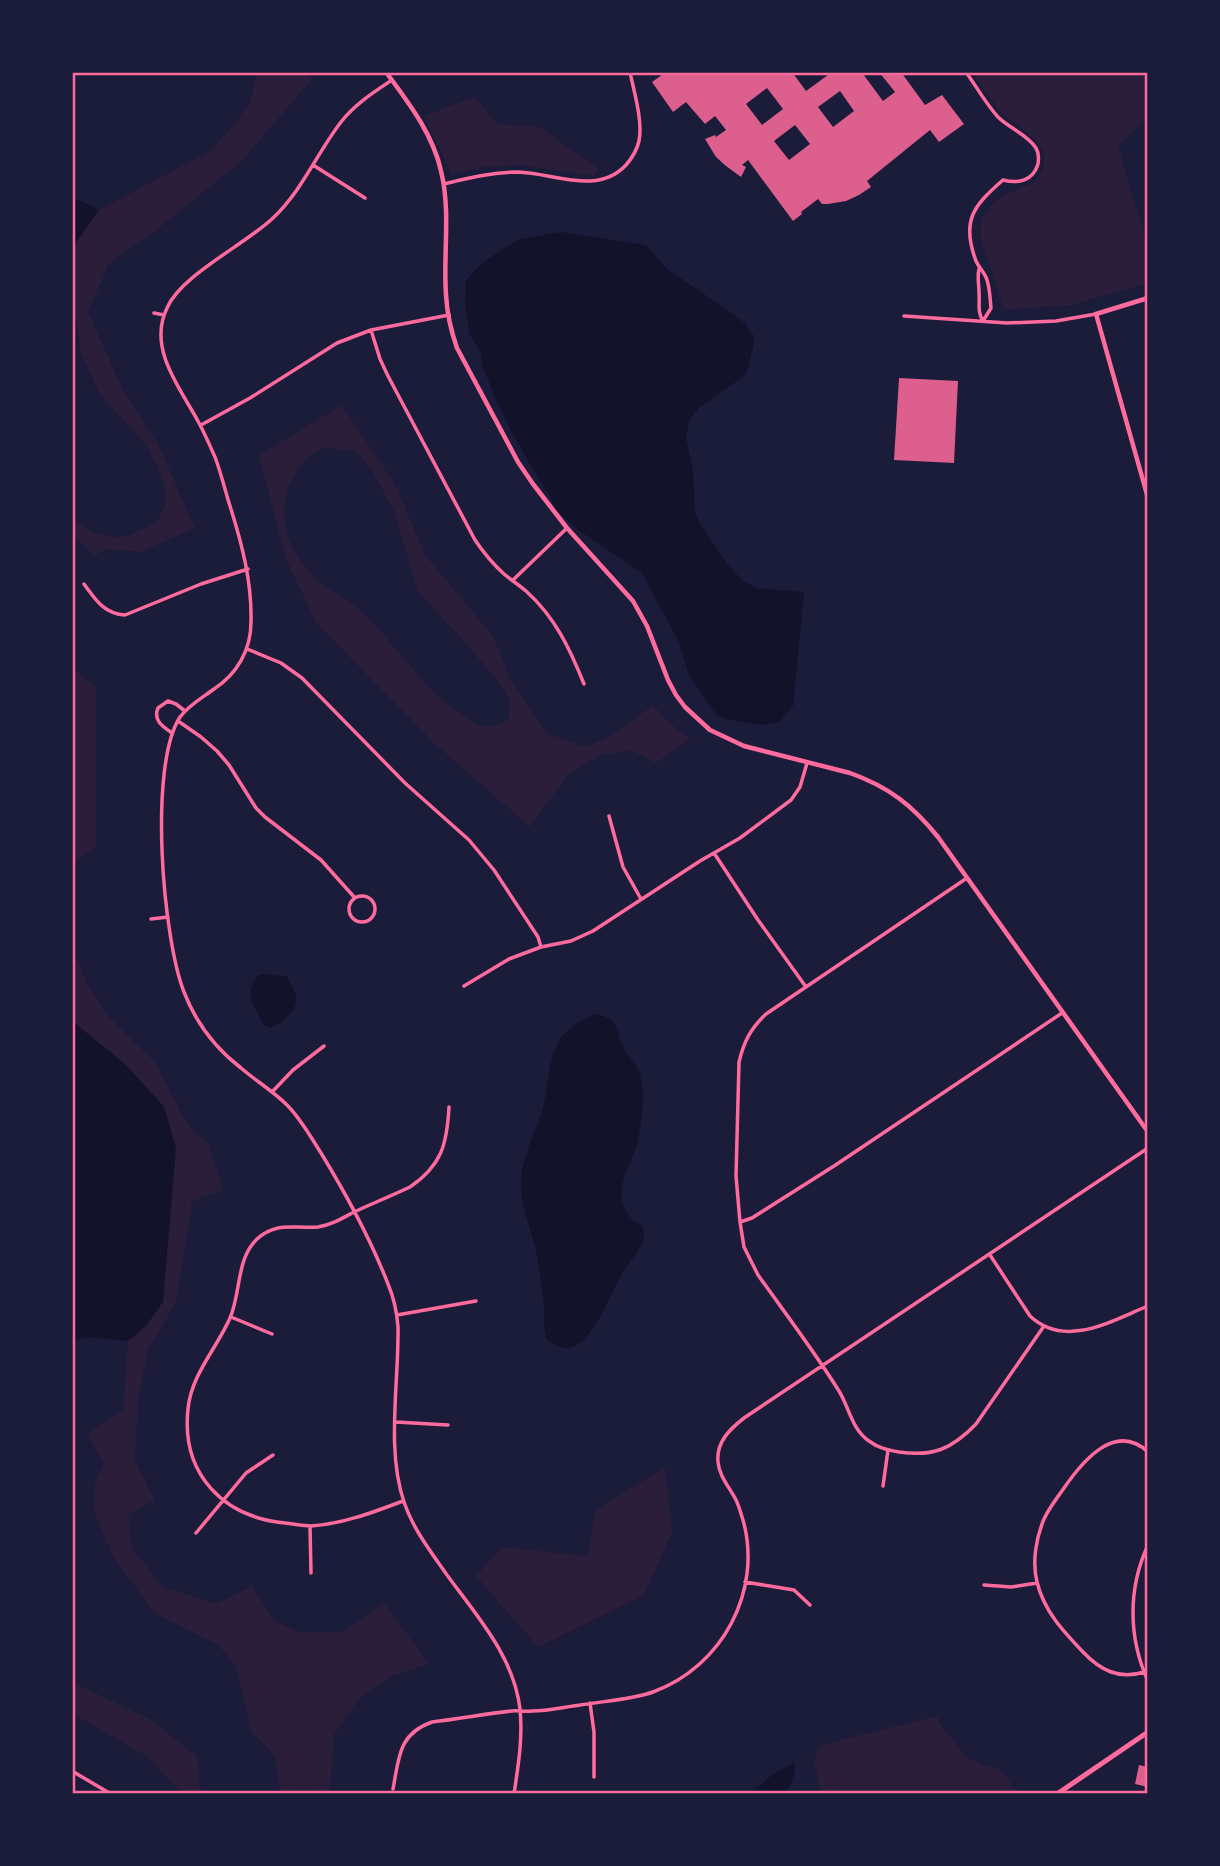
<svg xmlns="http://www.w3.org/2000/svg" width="1220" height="1866" viewBox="0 0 1220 1866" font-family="'Alegreya Sans',sans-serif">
  <rect width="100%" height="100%" fill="#1b1b3a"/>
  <path fill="#2a1e3b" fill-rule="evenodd" d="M 254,72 L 308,72 L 312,79 L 242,161 L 158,229 L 109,264 L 88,312 L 125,394 L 159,446 L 195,528 L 141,552 L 105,549 L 95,556 L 72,533 L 72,520 L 92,532 L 111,537 L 128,536 L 157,522 L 165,505 L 165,488 L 157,465 L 142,440 L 100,395 L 80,351 L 78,326 L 72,313 L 72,248 L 99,210 L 210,151 L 235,124 L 251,100 L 255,78 Z
    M 972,72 L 1148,72 L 1148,118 L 1118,146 L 1148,249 L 1148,283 L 1072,305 L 1004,310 L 980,235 L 981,219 L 993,204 L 1004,195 L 1035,182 L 1044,166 L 1044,154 L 1037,141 L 1001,113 Z
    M 474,97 L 498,124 L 540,127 L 599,169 L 594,176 L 521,165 L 485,167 L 452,174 L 424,116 Z
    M 342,405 L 395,484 L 425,555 L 493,636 L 511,681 L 548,734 L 586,747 L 614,734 L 653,705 L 670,723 L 690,739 L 656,763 L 630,750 L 601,755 L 568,774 L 530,827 L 436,745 L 316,623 L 286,559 L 259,455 ZM 324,448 L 354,450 L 370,467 L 394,511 L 418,592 L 462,639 L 501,685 L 510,702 L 508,720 C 496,727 485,729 473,722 C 432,699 399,650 367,616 C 352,601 330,593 315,578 C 289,551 274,517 291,481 C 295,474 300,465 306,459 C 311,455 319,451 324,448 Z
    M 72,667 L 96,687 L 96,848 L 78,859 L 72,870 Z
    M 72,948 L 87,983 L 105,1013 L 155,1062 L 188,1125 L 209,1145 L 223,1190 L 192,1201 L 176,1303 L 148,1349 L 138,1400 L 135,1460 L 155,1500 L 128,1515 L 132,1548 L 162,1586 L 216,1604 L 252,1586 L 275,1621 L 299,1632 L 343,1632 L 384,1602 L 429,1664 L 393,1676 L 361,1696 L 334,1735 L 330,1794 L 281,1794 L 275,1756 L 252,1732 L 236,1666 L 218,1645 L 154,1613 L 113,1556 L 94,1512 L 95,1483 L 104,1463 L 87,1434 L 123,1410 L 128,1341 L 146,1326 L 164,1107 L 125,1064 L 72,1021 Z
    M 665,1467 L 672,1533 L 644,1595 L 538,1647 L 476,1576 L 501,1547 L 588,1556 L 596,1510 Z
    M 72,1682 L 150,1719 L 197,1756 L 201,1794 L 182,1794 L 148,1757 L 72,1713 Z
    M 937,1716 L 944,1731 L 953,1738 L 966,1757 L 982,1765 L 999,1769 L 1001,1772 L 1003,1772 L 1018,1794 L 821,1794 L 814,1759 L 821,1746 L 843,1739 Z"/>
  <path fill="#12122b" d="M 72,197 L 99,210 L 72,248 Z
    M 560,232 L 646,245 L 667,269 L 729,311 L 747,325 L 750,333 L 754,335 L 754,343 L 747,372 L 744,376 L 699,408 L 689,420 L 686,438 L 693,471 L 695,513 L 701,526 L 728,565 L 743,581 L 756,588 L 804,592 L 793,706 L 779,722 L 760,725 L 726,719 L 717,715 L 710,706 L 689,675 L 678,640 L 642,573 L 577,529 L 556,510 L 552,500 L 528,461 L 501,411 L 482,365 L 481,353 L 470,335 L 465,305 L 466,281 L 482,263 L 517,240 Z
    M 260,974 L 286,976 C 305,1003 296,1014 270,1028 L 264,1025 C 254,1006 242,992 260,974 Z
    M 598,1014 C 621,1022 615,1026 622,1045 C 626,1055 636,1061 639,1072 C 647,1094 641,1134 633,1156 C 629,1166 623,1175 622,1186 C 620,1198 623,1211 633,1220 C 637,1223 643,1224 644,1230 C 647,1243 626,1266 620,1277 C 609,1297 596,1336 573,1347 C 565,1351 556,1345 548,1341 C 542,1328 545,1320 544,1305 C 542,1286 539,1265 535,1247 C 530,1226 521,1207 521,1185 C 521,1159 536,1132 543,1108 C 549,1087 547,1065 557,1045 C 563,1031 583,1017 598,1014 Z
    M 72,1021 L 125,1064 L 164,1107 L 176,1148 L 163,1302 L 146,1326 L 128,1341 L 90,1337 L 72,1341 Z
    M 795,1762 C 795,1775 792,1784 785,1794 L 751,1794 L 772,1775 Z"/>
  <path fill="#dd5f8e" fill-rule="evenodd" d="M 666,72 L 792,72 L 806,91 L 828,75 L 825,72 L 866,72 L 863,74 L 883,101 L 895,92 L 879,72 L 901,72 L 925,105 L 942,95 L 964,124 L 939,142 L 930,130 L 867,181 L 871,187 L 859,195 L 846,201 L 828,204 L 822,204 L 818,199 L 801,212 L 802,214 L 793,221 L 748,160 L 742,165 L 746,167 L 741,177 L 726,166 L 716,157 L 705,139 L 715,135 L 716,137 L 726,130 L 715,116 L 705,124 L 686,102 L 673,112 L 652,82 ZM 767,88 L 783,109 L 762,125 L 746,104 ZM 840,91 L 854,111 L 833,127 L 818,107 ZM 795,125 L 810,144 L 789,160 L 774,141 Z
    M 899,378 L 958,381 L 954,463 L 894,460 Z
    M 1139,1765 L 1148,1767 L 1148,1787 L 1135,1784 Z"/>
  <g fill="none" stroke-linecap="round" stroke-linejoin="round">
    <path stroke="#ff6b9d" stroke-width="3.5" d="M 966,72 C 976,86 986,104 998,117 C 1009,128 1028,135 1036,148 C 1039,153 1039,158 1038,164 C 1033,181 1018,184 1003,180 C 973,206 961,221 976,261 C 979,268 985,273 987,280 C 990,289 990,299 991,308 L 983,321
      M 392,80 C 374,92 355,104 341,122 C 317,153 302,191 273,218 C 246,244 181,275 167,308 C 147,349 181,389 199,423 C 205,434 210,446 215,457 C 221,473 225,490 230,506 C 242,544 252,582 251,622 C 251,650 237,674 214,689 C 202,698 189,705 180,717 C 148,766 163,939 184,992 C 196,1023 215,1048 241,1068 C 256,1081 273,1091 287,1105 C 301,1119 310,1136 321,1153 C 346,1194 371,1240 388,1284 C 394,1298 397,1313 398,1327 C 399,1383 386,1449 404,1502 C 413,1529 431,1552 447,1575 C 477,1616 514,1657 520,1709 C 523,1738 518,1767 514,1794
      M 313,165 L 365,198
      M 444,184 C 468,178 493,172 518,172 C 554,173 597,196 626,165 C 632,158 637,150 639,141 C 643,121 634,92 630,72
      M 979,269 C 977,278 979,284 979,292 C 980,304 977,311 983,321
      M 154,313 L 164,315
      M 904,316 L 1007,323 L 1056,321 L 1096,314
      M 371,330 L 380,359 L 388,376 L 475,540 C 483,552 493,564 504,574 C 511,580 519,585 526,591 C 555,617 570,649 584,684
      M 201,425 L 250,398 L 337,343 L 371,330 L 449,315
      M 513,580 L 567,528
      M 84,584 C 95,599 104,614 125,615 L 201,584 L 248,569
      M 247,649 L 281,663 L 302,678 L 405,783 L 469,840 L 494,870 L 538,937 L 541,947
      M 178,721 L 201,737 L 217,751 L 229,765 L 256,808 L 265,817 L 321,860 L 355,898
      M 172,733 C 162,726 153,720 158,708 L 168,701 L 176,704 L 185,711
      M 609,816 L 623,867 L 641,899
      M 714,853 L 758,920 L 806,987
      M 967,878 L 766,1014 C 751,1028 744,1041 739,1062 L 736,1176 L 740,1222 L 744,1247 L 758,1275 C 785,1313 814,1351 839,1391 C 849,1407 852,1430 869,1441 C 878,1448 888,1450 899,1452 C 933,1457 952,1449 976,1424 L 1044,1326
      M349 909a13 13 0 1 1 26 0a13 13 0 1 1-26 0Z
      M 151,919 L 168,917
      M 464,986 L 509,959 L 541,947 L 571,941 L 593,931 L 700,861 L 740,838 L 791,800 L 800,787 L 807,763
      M 272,1092 L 293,1070 L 324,1046
      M 740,1222 L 752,1218 L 834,1166 L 1062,1013
      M 990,1255 L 1030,1316 C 1065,1349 1111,1321 1148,1306
      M 397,1315 L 476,1301
      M 231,1317 L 272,1334
      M 396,1422 L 448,1425
      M 883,1486 L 888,1450
      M 403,1501 C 374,1512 343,1524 311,1526 C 303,1526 294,1524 285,1523 C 223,1517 181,1474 188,1409 C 191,1375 217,1348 230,1318 C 241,1293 236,1259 257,1239 C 277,1221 295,1229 318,1227 C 331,1225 341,1219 352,1213 C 371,1204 391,1196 410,1187 C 442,1165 447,1144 449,1107
      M 310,1526 L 311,1573
      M 196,1533 L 246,1473 L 273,1455
      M 1148,1545 C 1128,1588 1128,1637 1148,1681
      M 745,1582 L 794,1590 L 810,1605
      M 984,1585 L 1011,1587 L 1037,1583
      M 1144,1672 C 1119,1680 1100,1670 1083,1652 C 1063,1631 1044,1611 1037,1582 C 1032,1562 1036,1538 1044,1519 C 1049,1508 1057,1498 1064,1488 C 1082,1462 1115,1421 1148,1452
      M 590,1703 L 594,1732 L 594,1777
      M 72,1771 L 111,1794
      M 393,1789 C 399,1758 398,1734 432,1722 C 458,1719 485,1714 511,1711 C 518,1710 525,1712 532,1711 C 548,1711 564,1707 580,1705 C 604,1701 630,1700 653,1692 C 722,1667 763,1591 743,1520 C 741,1514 739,1506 736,1500 C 730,1488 719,1476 718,1462 C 716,1442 730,1429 744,1418 L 1148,1148"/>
    <path stroke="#ff6b9d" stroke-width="4.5" d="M 386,72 C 408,102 433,134 441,171 C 451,211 443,254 446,295 C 447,313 451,331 457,348 L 518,462 L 533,484 L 567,528 L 633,601 L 647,626 L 668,680 L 676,695 L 685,707 L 710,730 L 744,746 L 850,773 C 889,787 912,805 938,837 L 1148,1132
      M 1148,298 L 1096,314 L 1148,498"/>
    <path stroke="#ff6b9d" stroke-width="5" d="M 1057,1794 L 1148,1732"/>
  </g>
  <rect width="1220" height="1866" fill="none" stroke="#1b1b3a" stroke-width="147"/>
  <rect x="74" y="74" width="1072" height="1718" fill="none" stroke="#ff6b9d" stroke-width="2.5"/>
</svg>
